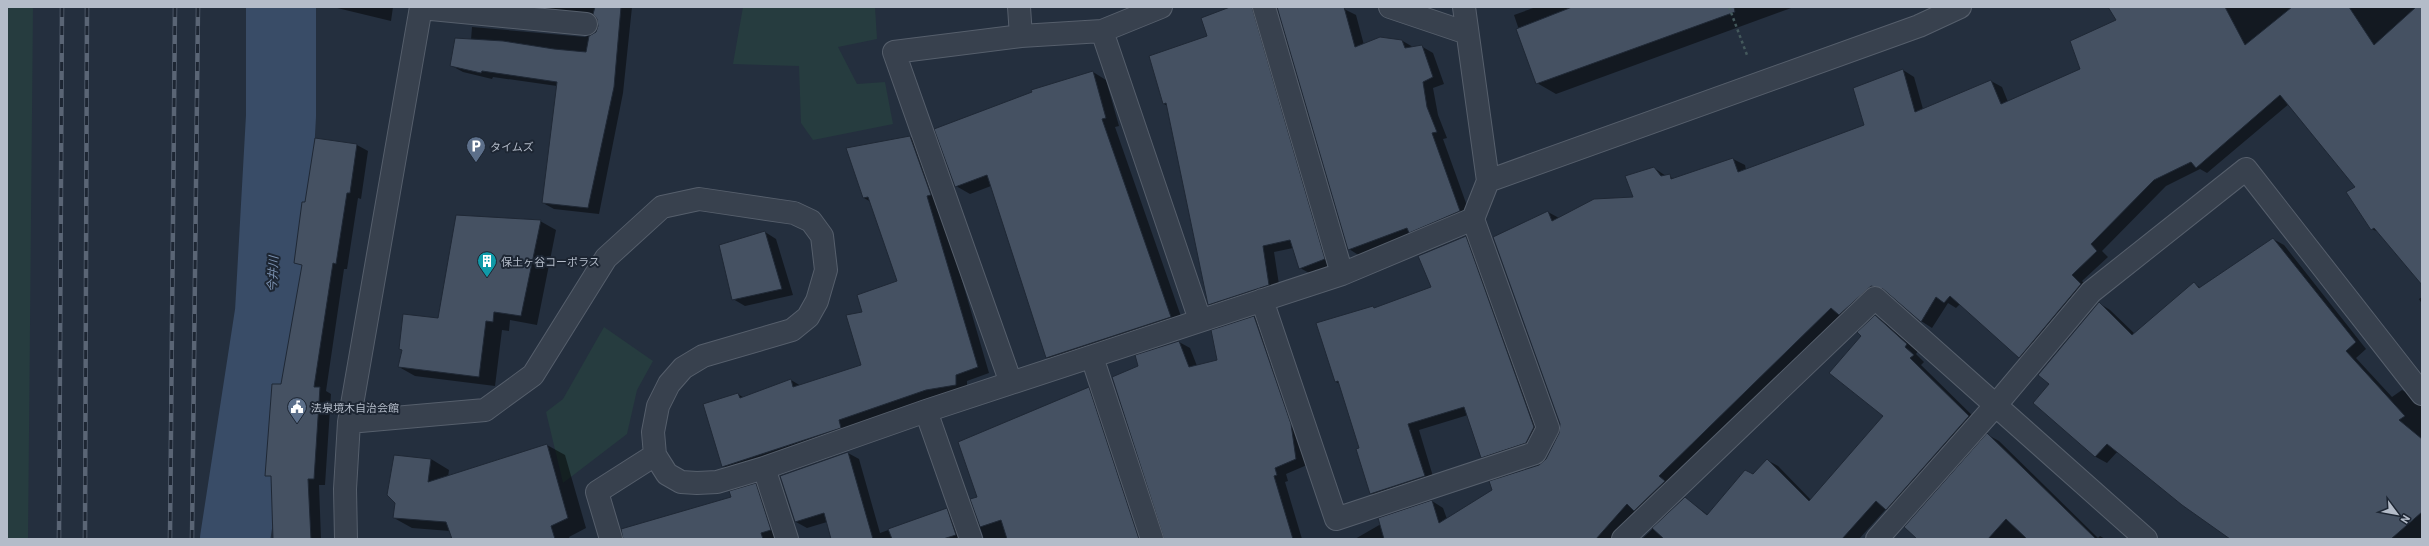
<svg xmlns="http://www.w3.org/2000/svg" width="2429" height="546" viewBox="0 0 2429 546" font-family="Barlow,'Noto Sans JP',sans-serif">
  <rect width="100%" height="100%" fill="#242f3e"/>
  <path fill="#263c3f" d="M 7,7 L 33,7 L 28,539 L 7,539 Z
    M 743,7 L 875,7 L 877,39 L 838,47 L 857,84 L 885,82 L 893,124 L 813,140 L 801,123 L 799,66 L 733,64 Z
    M 604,327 L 653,361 L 637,390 L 627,434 L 563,483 L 546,412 L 563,399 Z"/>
  <path fill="#0007" d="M 333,7 L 393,7 L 391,21 Z
    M 491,7 L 632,7 L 623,93 L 599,214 L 554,209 L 543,203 L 557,86 L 493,77 L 492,79 L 463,72 L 452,66 L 471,40 L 472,27 L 585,37 L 597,32 L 599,19 Z
    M 1235,7 L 1265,7 L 1335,265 L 1311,274 L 1300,268 L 1293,248 L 1274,252 L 1280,291 L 1220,311 L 1209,304 L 1168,106 L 1164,104 L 1208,37 Z
    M 1278,7 L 1340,7 L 1356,15 L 1364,45 L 1401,40 L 1413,47 L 1421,46 L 1433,53 L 1444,84 L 1433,88 L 1438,115 L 1447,138 L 1443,139 L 1471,217 L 1360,256 L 1349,249 Z
    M 1536,7 L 1794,7 L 1556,94 L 1537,83 L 1514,15 Z
    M 2126,7 L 2422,7 L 2422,284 L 2380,233 L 2372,229 L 2356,187 L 2289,104 L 2207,173 L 2200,169 L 2166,186 L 2102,251 L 2108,257 L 2082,281 L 2092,291 L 2031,364 L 2020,357 L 1960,304 L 1956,308 L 1948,303 L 1932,328 L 1921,321 L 1887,292 L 1878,295 L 1624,539 L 1355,539 L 1381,524 L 1432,501 L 1443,508 L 1447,519 L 1540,465 L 1547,459 L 1562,429 L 1494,237 L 1548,212 L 1559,218 L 1634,198 L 1654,168 L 1666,176 L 1676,179 L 1733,159 L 1745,165 L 1746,170 L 1865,126 L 1903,70 L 1914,77 L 1923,109 L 1991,81 L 2002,87 L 2008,102 L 2082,70 Z
    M 1093,72 L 1106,80 L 1119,126 L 1115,127 L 1184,325 L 1061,366 L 1047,358 L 991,186 L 970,194 L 956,186 Z
    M 910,137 L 922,143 L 989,373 L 967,381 L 967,391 L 734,473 L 723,467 L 704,404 L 738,394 L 744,398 L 791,380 L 801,386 L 863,366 L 863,313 L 898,282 L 871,202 L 864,198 Z
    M 357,145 L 368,151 L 361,199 L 358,198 L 347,269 L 344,269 L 326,391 L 331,394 L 325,485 L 319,485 L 321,539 L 274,539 L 272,478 L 266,475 L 303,267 L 295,263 L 306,203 Z
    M 540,221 L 556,230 L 537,325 L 510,320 L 509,331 L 502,330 L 495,386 L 415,376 L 399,367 L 403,351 L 400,349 L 439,319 Z
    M 765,232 L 776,239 L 793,295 L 745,306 L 733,299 Z
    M 1466,237 L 1477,243 L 1545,434 L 1493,463 L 1482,457 L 1468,415 L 1419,430 L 1435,483 L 1382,500 L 1371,494 L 1357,450 L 1360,449 L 1340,384 L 1336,382 L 1373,307 L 1376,309 L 1432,287 Z
    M 2273,239 L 2284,245 L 2366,349 L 2356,358 L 2392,397 L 2402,390 L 2413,396 L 2422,406 L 2422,539 L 2231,539 L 2118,451 L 2107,463 L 2096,457 L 2034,403 L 2050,384 L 2099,303 L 2110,310 L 2135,334 L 2194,284 L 2201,288 Z
    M 2422,297 L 2422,304 L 2419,299 Z
    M 1875,316 L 1887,323 L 1918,351 L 1916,354 L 1924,362 L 1921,365 L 1980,423 L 1897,516 L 1886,509 L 1859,539 L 1642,539 L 1685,498 L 1708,515 L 1753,476 L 1767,460 L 1778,466 L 1811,500 L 1885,416 L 1862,336 Z
    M 1254,317 L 1265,324 L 1307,465 L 1286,474 L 1288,481 L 1285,482 L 1302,539 L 1165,539 L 1140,367 L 1179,342 L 1190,348 L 1197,366 L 1218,360 Z
    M 1089,388 L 1100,395 L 1147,539 L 984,539 L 971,500 L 978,497 Z
    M 1988,435 L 1999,441 L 2098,538 L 2100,536 L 2105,539 L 1919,539 Z
    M 547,445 L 565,455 L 586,528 L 569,537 L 570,539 L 453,539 L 450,531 L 412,528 L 394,518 L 431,459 L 449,470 L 448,477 Z
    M 848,453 L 859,459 L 880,533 L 947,509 L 958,515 L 966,539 L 832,539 L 827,522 L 807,528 L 796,522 Z
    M 756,485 L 767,491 L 782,536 L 773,539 L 638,539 L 732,498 Z"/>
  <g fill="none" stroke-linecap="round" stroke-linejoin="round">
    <path stroke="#394c67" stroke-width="70" d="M 235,539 L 270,312 L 281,116 L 281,7"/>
  </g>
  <path fill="#455162" stroke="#1f2835" d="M 595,7 L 621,7 L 614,87 L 588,208 L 542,203 L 557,82 L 482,71 L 481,73 L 450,66 L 455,38 L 503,41 L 554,49 L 586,52 L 589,36 L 596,32 L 598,26 L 597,19 L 593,14 Z
    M 1230,7 L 1252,7 L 1325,259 L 1299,269 L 1290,240 L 1263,246 L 1269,285 L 1208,305 L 1166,103 L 1163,104 L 1149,56 L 1207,36 L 1201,18 Z
    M 1277,7 L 1344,7 L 1355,47 L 1380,37 L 1402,40 L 1405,48 L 1422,45 L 1433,77 L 1423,82 L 1427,107 L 1437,132 L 1432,133 L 1460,211 L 1409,233 L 1407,228 L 1348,250 Z
    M 1572,7 L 1734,7 L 1735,12 L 1536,84 L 1516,29 Z
    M 2108,7 L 2225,7 L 2245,45 L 2292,7 L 2349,7 L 2374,45 L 2416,7 L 2422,7 L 2422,285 L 2374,228 L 2371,230 L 2346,192 L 2355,187 L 2280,95 L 2196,168 L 2191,162 L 2154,180 L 2091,244 L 2097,251 L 2072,275 L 2081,284 L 2019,358 L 1950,296 L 1944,303 L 1936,297 L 1921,322 L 1883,289 L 1871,286 L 1839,315 L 1831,308 L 1659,476 L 1665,481 L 1634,511 L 1627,504 L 1596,539 L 1384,539 L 1378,518 L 1432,500 L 1439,523 L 1492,490 L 1489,481 L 1539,465 L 1546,459 L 1559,433 L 1560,424 L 1493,237 L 1548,211 L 1552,221 L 1594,199 L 1633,197 L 1625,176 L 1654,167 L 1661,176 L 1670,174 L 1671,179 L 1733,158 L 1738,172 L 1864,125 L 1853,88 L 1903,69 L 1915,112 L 1991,80 L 2001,104 L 2080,69 L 2070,41 L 2116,20 Z
    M 1093,71 L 1106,118 L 1102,119 L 1171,317 L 1046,358 L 987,175 L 955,187 L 934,129 L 1032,92 L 1031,90 Z
    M 910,136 L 931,195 L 927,196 L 978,367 L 956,375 L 956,385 L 926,390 L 839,420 L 841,428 L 722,467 L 703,404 L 738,393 L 740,398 L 791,379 L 793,387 L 861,365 L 846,315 L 862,312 L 857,295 L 897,281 L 868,197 L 863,198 L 846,148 Z
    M 315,138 L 357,144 L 350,193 L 347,193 L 336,264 L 333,263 L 314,387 L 320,387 L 314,479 L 308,479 L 311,539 L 273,539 L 271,476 L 265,476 L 272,384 L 281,384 L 302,265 L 294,263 L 302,202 L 305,202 Z
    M 456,215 L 541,220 L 521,316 L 494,312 L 493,322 L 486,321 L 479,377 L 398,367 L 402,350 L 399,349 L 403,314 L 438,318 Z
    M 765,231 L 782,289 L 732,300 L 719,245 Z
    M 1466,236 L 1534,427 L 1526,443 L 1481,458 L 1464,407 L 1408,424 L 1425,476 L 1370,494 L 1356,449 L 1359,448 L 1338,381 L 1335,382 L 1316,323 L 1373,306 L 1374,308 L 1431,287 L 1418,256 Z
    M 2273,238 L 2356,342 L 2346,351 L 2405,416 L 2399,420 L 2422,439 L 2422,512 L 2391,539 L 2230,539 L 2182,505 L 2107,444 L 2095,457 L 2033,403 L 2049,384 L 2038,375 L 2099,302 L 2132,335 L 2194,282 L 2199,288 Z
    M 1875,315 L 1907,344 L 1905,347 L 1914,355 L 1910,358 L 1969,416 L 1886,510 L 1876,501 L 1842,539 L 1664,539 L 1652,528 L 1685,497 L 1707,515 L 1745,470 L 1753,474 L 1767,459 L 1809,501 L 1883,416 L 1829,373 L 1861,336 L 1857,332 Z
    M 1254,316 L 1291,424 L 1296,459 L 1275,468 L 1277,475 L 1274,476 L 1293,539 L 1164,539 L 1112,377 L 1138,366 L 1135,355 L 1179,341 L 1189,367 L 1217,360 L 1211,330 Z
    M 1089,387 L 1139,539 L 1007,539 L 1001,520 L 980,527 L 970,499 L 977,497 L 958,442 Z
    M 1987,433 L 2096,539 L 2027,539 L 2006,519 L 1988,539 L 1917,539 L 1904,527 Z
    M 547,444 L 568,518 L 551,526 L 555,539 L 452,539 L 446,522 L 393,518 L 395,503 L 387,495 L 394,455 L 431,459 L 428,482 Z
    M 848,452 L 873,539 L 831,539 L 824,513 L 795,522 L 780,476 Z
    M 756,483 L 771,530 L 761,533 L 763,539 L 623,539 L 621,529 L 731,497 L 729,491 Z
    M 947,508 L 956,535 L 943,539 L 892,539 L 888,529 Z"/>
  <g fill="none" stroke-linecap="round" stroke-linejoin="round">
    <g stroke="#565f6c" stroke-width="24">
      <path id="minor" d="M 1019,7 L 1021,36
        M 1264,7 L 1342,274
        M 1390,7 L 1467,33
        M 421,8 L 586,24
        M 1102,31 L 1200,320
        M 1488,181 L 1919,26 L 1960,7
        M 1262,300 L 1336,519 L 1535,453 L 1548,428 L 1473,219
        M 1092,357 L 1152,539
        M 1011,383 L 894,52 L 1021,36 L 1102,31 L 1161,7
        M 926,411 L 971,539
        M 349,422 L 485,410 L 533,375 L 606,258 L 662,207 L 699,199 L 794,213 L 811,221 L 822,236 L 826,270 L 817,301 L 808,317 L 792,330 L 703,356 L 683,368 L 669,384 L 658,406 L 653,432 L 655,455 L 667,474 L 681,482 L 697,483 L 717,482 L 764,468 L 926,411 L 1342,274 L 1473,219 L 1488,181 L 1464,7
        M 764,468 L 787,539
        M 346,539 L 345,489 L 349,422 L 421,7
        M 611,539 L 597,492 L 655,455
        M 1623,539 L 1875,298 L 2146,539
        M 1877,539 L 1995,406 L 2091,292 L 2246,169 L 2422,394"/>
    </g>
    <path stroke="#44595c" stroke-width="2.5" stroke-dasharray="3 3" stroke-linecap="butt" d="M 1729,7 L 1747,55"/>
    <use href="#minor" stroke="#38414e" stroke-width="22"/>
    <g stroke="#5a6575" stroke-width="4.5">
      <path id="rail" d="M 59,539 L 62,7
        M 85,539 L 87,7
        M 170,539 L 175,7
        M 192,539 L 198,7"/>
    </g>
    <use href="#rail" stroke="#1d2633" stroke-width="3" stroke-dasharray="9" stroke-linecap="butt"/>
  </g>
  <defs>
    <g id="parking-pin" transform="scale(1)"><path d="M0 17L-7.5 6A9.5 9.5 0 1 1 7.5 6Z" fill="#5c6f8a" stroke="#1d2633"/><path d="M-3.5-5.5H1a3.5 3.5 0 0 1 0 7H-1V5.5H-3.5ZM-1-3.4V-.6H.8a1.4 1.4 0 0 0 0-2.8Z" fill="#fff"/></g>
    <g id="building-pin" transform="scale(1)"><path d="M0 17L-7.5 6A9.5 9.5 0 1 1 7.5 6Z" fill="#0f9aa8" stroke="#1d2633"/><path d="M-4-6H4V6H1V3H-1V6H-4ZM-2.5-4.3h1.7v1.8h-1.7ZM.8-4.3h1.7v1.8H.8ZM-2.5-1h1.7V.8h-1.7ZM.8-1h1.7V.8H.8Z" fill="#fff"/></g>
    <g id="civic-pin" transform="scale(1)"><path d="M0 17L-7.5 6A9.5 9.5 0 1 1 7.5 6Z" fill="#5c6f8a" stroke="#1d2633"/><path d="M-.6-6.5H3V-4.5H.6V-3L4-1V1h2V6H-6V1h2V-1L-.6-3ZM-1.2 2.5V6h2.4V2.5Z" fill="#fff"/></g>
  </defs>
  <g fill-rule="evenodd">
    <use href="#parking-pin" x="476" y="146"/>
    <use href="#building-pin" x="487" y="261"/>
    <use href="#civic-pin" x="297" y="407"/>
  </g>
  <g text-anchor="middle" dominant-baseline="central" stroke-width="4" stroke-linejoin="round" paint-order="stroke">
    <g font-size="11" fill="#b4bcc9" stroke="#1d2633" text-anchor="start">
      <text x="490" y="146">タイムズ</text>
      <text x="501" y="261">保土ヶ谷コーポラス</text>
      <text x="311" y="407">法泉境木自治会館</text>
    </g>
    <g font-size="12" font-style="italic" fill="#7c92b1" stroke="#1d2633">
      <text transform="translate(272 274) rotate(-87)">今井川</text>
    </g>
  </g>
  <rect width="2429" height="546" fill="none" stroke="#b4bcc9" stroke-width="16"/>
  <g transform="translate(2397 514) rotate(122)" stroke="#1d2633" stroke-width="3" paint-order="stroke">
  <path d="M0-3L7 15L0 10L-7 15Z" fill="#b4bcc9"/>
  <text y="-6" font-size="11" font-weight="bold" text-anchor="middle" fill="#b4bcc9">N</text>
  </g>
</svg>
